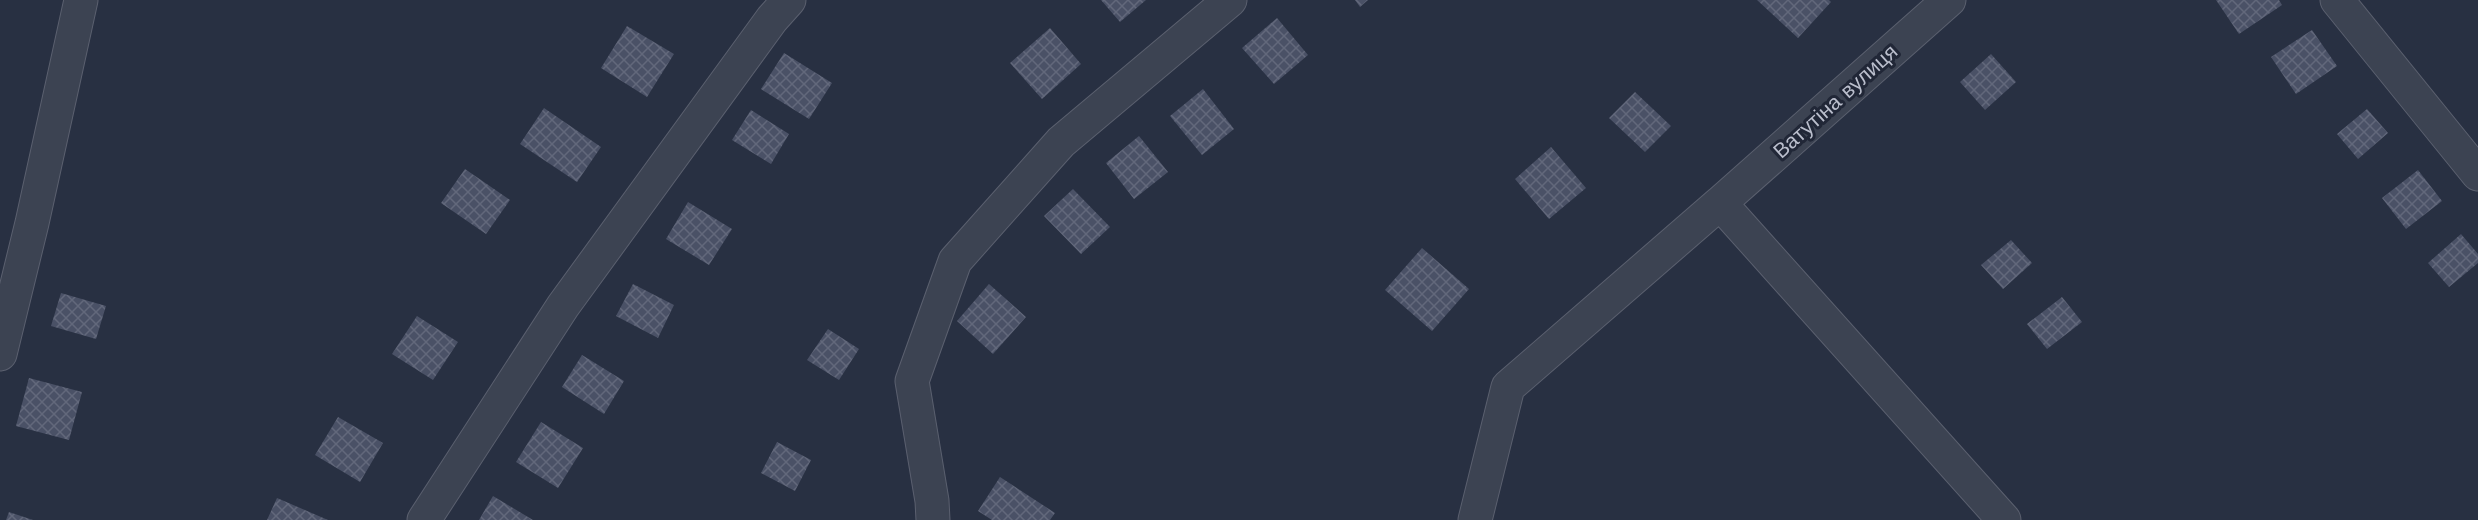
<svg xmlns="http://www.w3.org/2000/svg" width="2478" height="520" viewBox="0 0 2478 520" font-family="'Work Sans',sans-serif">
  <defs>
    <pattern id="building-cross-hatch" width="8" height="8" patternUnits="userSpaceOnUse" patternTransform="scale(1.5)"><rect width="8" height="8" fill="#4a5166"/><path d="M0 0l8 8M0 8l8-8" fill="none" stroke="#62687b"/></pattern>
  </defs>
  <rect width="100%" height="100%" fill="#283042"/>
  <path fill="url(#building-cross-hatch)" d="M 1101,0 L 1146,0 L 1120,22 Z
    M 1355,0 L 1368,0 L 1360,7 Z
    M 1757,0 L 1829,0 L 1831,2 L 1798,38 Z
    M 2216,0 L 2279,0 L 2282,5 L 2239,34 Z
    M 1277,18 L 1308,55 L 1274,84 L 1242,48 Z
    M 627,26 L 674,54 L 647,97 L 601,68 Z
    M 1050,28 L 1081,64 L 1042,99 L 1010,63 Z
    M 2312,30 L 2337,66 L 2296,94 L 2271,57 Z
    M 784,53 L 832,83 L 809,119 L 761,89 Z
    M 1991,54 L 2016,82 L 1985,110 L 1960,82 Z
    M 1203,89 L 1234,129 L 1202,155 L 1170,116 Z
    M 1635,92 L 1671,126 L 1645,152 L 1609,118 Z
    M 544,108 L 601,147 L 577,182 L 520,144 Z
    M 2367,109 L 2388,133 L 2358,159 L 2337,134 Z
    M 751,110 L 789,134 L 771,164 L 732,140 Z
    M 1139,136 L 1168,172 L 1134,199 L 1106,163 Z
    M 1551,147 L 1586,188 L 1549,219 L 1515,179 Z
    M 465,169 L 510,200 L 486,234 L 441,203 Z
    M 2418,170 L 2442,201 L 2406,229 L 2382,198 Z
    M 1073,189 L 1110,227 L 1081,254 L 1044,216 Z
    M 688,202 L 732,229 L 709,265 L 666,239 Z
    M 2461,234 L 2478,254 L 2478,263 L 2449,287 L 2428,263 Z
    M 2011,240 L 2032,263 L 2003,289 L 1981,265 Z
    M 1422,248 L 1469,289 L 1432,331 L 1385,290 Z
    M 633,284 L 674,305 L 658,338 L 616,316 Z
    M 989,284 L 1026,317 L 993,354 L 957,321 Z
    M 61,293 L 106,306 L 96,339 L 51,326 Z
    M 2062,297 L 2082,322 L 2047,349 L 2027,324 Z
    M 417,316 L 458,342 L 433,380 L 392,354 Z
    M 828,329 L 859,349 L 839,380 L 807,360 Z
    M 582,355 L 624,381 L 604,414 L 562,387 Z
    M 29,378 L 82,392 L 69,440 L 16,426 Z
    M 338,417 L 383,443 L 360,482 L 315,455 Z
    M 541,422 L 583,448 L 558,488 L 516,462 Z
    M 777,442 L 811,460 L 795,491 L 761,473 Z
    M 1000,477 L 1055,513 L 1050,520 L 992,520 L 978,511 Z
    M 493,496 L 533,520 L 479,520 Z
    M 277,498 L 328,520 L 267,520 Z
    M 9,512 L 33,520 L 6,520 Z"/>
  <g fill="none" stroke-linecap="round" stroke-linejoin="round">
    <g stroke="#5b606f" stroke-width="35">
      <path id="minor" d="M 2337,0 L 2478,174
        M 1720,203 L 1949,0
        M 0,354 L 32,223 L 81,0
        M 424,520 L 563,306 L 772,19 L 789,0
        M 933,520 L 932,501 L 912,381 L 955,261 L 1061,142 L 1230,0
        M 1475,520 L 1508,387 L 1720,203 L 2004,520"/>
    </g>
    <use href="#minor" stroke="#3c4352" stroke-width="33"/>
  </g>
  <g text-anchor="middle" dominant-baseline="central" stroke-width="6" stroke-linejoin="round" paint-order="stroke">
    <g font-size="21" fill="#babecc" stroke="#212737">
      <text transform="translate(1835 101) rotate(-42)">Ватутіна вулиця</text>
    </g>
  </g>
</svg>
